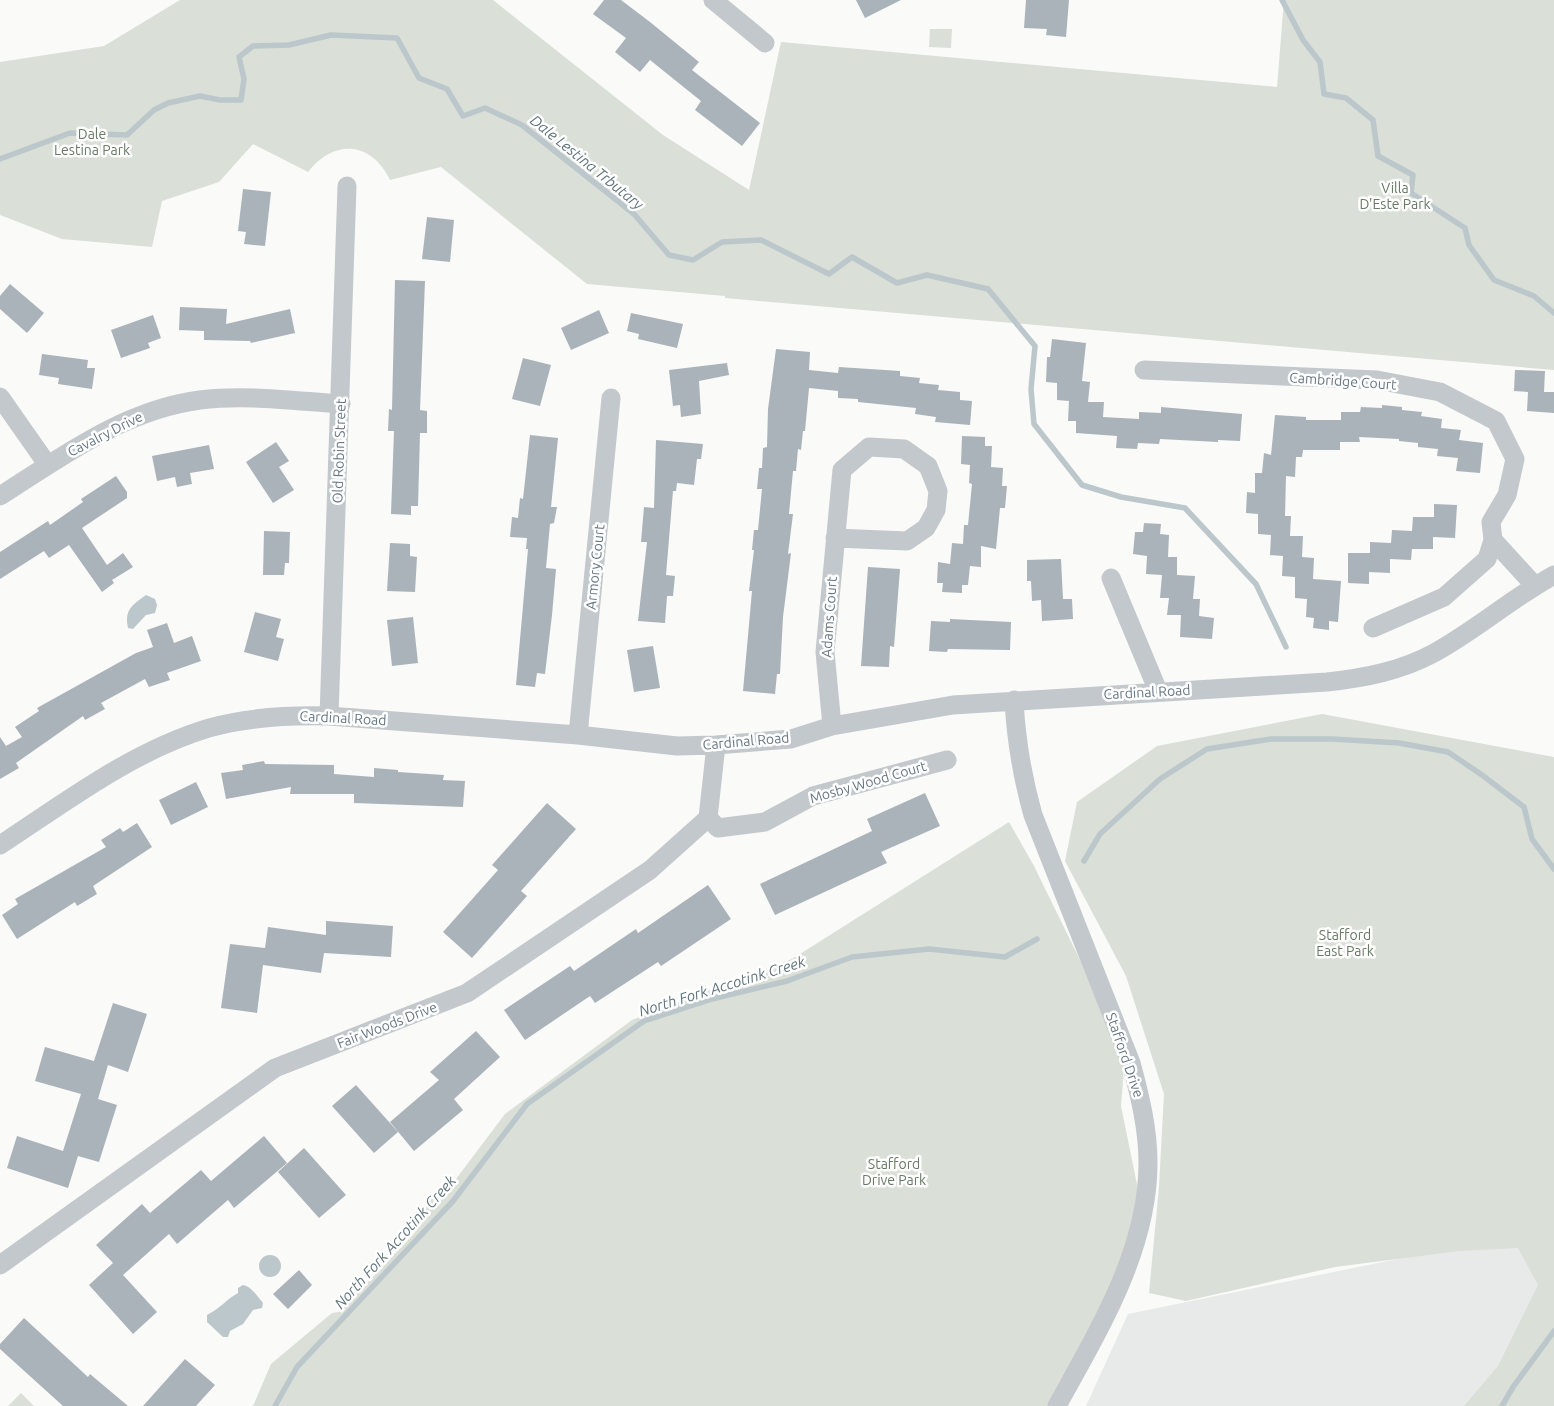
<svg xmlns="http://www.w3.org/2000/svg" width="1554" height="1406" viewBox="0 0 1554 1406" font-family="Ubuntu,sans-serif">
  <rect width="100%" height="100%" fill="#fafaf8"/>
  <path fill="#e8e9e9" d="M 1554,1227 L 1554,1406 L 1086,1406 L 1128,1314 Z"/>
  <path fill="#dadfd7" d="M 180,0 L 493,0 L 663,135 L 749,190 L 781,42 L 1277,87 L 1284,0 L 1554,0 L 1554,370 L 725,298 L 725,296 L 587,284 L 441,167 L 390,180 C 371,141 334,139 308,172 L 253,144 L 219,182 L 162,201 L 152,247 L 62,239 L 0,215 L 0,62 L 104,46 Z
    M 930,29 L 952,29 L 951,48 L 929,47 Z
    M 1322,714 L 1554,757 L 1554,1406 L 1464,1406 L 1498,1366 L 1538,1285 L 1518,1248 L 1459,1251 L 1335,1267 L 1186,1301 L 1149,1293 L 1159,1187 L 1164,1094 L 1126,976 L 1065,861 L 1077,802 L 1157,746 Z
    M 1009,822 L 1034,866 L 1081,962 L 1124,1069 L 1121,1106 L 1143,1214 L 1056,1406 L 253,1406 L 271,1364 L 332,1313 L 339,1312 L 412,1236 L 423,1222 L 428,1199 L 456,1179 L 505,1114 L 632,1020 L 792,959 Z
    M 21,1393 L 34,1406 L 8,1406 Z"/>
  <path fill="#bbc7cb" d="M 146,595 L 155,599 L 157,605 L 155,613 L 146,615 L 133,629 L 128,628 C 124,610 132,605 146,595 Z
    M259 1266a11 11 0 1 1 22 0a11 11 0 1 1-22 0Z
    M 243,1285 C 252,1287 257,1296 263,1303 L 262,1308 L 253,1310 L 243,1324 L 230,1331 L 228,1337 L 223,1337 L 207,1322 L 207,1315 C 221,1308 224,1301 238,1293 L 238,1288 Z"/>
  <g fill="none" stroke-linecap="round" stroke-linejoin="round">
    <path stroke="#bbc7cb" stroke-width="5.5" d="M 1282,0 L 1303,40 L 1320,62 L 1324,94 L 1346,98 L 1373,120 L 1378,156 L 1413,175 L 1411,193 L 1465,228 L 1469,245 L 1494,280 L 1534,296 L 1554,313
      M 0,159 L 70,133 L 127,135 L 154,110 L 168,103 L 200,96 L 220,100 L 241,100 L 244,79 L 239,57 L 253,46 L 289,45 L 331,35 L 397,38 L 419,78 L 447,89 L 463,116 L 485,108 L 522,125 L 634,214 L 669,255 L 693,260 L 722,242 L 761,240 L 829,274 L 852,257 L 897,283 L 927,275 L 988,289 L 1035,346 L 1031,389 L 1034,424 L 1082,485 L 1121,497 L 1185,508 L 1256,584 L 1286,647
      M 1084,861 L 1100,834 L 1160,779 L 1207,749 L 1271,739 L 1332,739 L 1399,743 L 1448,752 L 1482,775 L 1524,807 L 1532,839 L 1554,869
      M 275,1406 L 297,1367 L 453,1201 L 527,1104 L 644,1021 L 712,999 L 787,981 L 852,957 L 929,949 L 1005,957 L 1037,939
      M 1502,1406 L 1513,1387 L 1554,1331"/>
  </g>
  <path fill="#aab3b9" d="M 604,0 L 621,0 L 650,22 L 699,62 L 692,70 L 760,123 L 742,146 L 695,110 L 701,101 L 650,60 L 640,72 L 615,52 L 626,38 L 593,14 Z
    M 856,0 L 901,0 L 865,18 Z
    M 1026,0 L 1069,0 L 1066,37 L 1046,35 L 1047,29 L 1024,28 Z
    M 243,189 L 271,192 L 265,246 L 244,244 L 246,232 L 238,231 Z
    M 427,217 L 454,220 L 450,262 L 422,259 Z
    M 395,280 L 425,281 L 420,410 L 427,411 L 427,433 L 420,433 L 418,506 L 411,506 L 411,515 L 391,514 L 394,431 L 388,431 L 389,409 L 392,410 Z
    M 10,284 L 44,313 L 27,333 L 0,309 L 0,296 Z
    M 180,307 L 227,309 L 226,324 L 290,309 L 295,333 L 251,343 L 250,341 L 204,340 L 204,331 L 179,330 Z
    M 599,310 L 609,333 L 571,350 L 561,328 Z
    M 631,313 L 683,324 L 677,348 L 638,339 L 639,334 L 627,331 Z
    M 153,315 L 161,338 L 148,343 L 150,348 L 121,358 L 111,330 Z
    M 1052,339 L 1086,343 L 1082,381 L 1090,382 L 1088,402 L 1104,402 L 1103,417 L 1139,419 L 1139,412 L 1161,413 L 1161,407 L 1242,414 L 1240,441 L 1218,440 L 1218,442 L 1160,439 L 1159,444 L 1138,443 L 1137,449 L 1116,448 L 1117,436 L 1076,433 L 1076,421 L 1068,421 L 1069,401 L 1057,400 L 1057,383 L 1046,382 L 1047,357 L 1050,357 Z
    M 776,349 L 810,352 L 809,370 L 838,373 L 839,367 L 900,371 L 900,376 L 920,378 L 919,383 L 939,385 L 938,390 L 960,392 L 960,400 L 972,401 L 970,425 L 935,422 L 936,417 L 915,414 L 916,408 L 858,402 L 858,399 L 838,398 L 838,391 L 809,388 L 805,431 L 803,431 L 801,450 L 798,449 L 796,471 L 793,471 L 789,514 L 793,514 L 788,554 L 791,553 L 783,617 L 780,674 L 777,674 L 775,694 L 743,691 L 752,591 L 749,591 L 754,550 L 752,550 L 754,530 L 758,530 L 762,489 L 757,489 L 759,468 L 762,468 L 763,448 L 767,447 L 768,409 Z
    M 42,354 L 88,360 L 87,368 L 95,368 L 92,389 L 58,384 L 59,378 L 39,375 Z
    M 523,358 L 551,365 L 540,406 L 512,399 Z
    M 727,363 L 729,375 L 699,381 L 701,414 L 681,417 L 680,405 L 673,406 L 669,370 Z
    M 1515,370 L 1545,371 L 1544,392 L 1554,392 L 1554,413 L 1527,411 L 1528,392 L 1514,391 Z
    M 1382,405 L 1402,407 L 1402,410 L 1422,412 L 1421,416 L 1442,419 L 1441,428 L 1461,430 L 1459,440 L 1483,443 L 1480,473 L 1456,471 L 1458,458 L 1437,456 L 1438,449 L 1418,447 L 1418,443 L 1399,441 L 1399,439 L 1359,437 L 1360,442 L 1340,442 L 1340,450 L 1303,450 L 1302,457 L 1296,457 L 1295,477 L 1286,476 L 1285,516 L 1291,516 L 1290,536 L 1303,536 L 1302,557 L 1314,558 L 1313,579 L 1341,581 L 1338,622 L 1329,621 L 1329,630 L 1313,628 L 1314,618 L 1306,617 L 1307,599 L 1295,598 L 1295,577 L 1282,576 L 1283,556 L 1270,555 L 1271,535 L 1258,534 L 1258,514 L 1246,513 L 1247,492 L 1255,493 L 1255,473 L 1262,473 L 1264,453 L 1271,455 L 1275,415 L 1306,417 L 1306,420 L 1341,420 L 1341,412 L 1360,412 L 1361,407 L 1382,408 Z
    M 530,435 L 558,438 L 551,507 L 557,507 L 554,523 L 550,524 L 546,568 L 556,569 L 552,615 L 545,674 L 537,673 L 535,687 L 516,685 L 528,549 L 526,549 L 527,538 L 510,537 L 512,517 L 518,518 L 520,498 L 523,499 Z
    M 962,436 L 985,437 L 985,446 L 992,446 L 991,467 L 1003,468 L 1002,486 L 1007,486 L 1005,508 L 1000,508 L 996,549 L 981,546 L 981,567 L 970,566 L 968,585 L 962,585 L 962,593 L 942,592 L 943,583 L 937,583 L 938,562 L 950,564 L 952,543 L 963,544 L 964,525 L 968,525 L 972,484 L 969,483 L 970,465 L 961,464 Z
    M 656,440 L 703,444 L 701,459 L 697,459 L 694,485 L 677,483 L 676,491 L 673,491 L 666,575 L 675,576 L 673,596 L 667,596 L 665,623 L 638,621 L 647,542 L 641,542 L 644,507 L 654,508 Z
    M 276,442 L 289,461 L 279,467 L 294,490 L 273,503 L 246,462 Z
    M 209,445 L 214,469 L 190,473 L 192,484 L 177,487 L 175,477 L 157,481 L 152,456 Z
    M 116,476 L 127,492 L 127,498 L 82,528 L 107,565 L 123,553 L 133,567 L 112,580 L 114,583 L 102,592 L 69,545 L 49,558 L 44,551 L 0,579 L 0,552 L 48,521 L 50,525 L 83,502 L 81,499 Z
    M 1434,504 L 1457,505 L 1455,538 L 1433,537 L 1433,549 L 1412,549 L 1411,560 L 1390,559 L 1390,573 L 1369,572 L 1369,584 L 1348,583 L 1348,553 L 1370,553 L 1370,542 L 1391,543 L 1392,530 L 1412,531 L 1413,517 L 1434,517 Z
    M 1144,523 L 1161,524 L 1160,534 L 1169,535 L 1168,557 L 1177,557 L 1177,575 L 1195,576 L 1193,599 L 1200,599 L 1199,616 L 1214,618 L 1212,639 L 1180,637 L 1181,615 L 1167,615 L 1169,598 L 1160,598 L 1162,575 L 1146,574 L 1147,556 L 1133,554 L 1135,532 L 1143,532 Z
    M 264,531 L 290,532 L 289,563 L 285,563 L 284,575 L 263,575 Z
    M 390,543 L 410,544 L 410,556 L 417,557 L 415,592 L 387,591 Z
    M 1061,559 L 1063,599 L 1072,599 L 1073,619 L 1042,621 L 1041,600 L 1032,601 L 1031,581 L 1027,581 L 1027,560 Z
    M 868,567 L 900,569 L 894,647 L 890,646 L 889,667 L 861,666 Z
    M 255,612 L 281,619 L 276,637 L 284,639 L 278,661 L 244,652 Z
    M 413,617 L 418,663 L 392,666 L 387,620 Z
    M 950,619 L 1011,622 L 1010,650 L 948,649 L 947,652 L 929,651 L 931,621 L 950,622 Z
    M 167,623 L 174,643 L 192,636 L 201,661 L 167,673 L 170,680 L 149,687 L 145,679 L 101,703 L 105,709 L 85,720 L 83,716 L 16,763 L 19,768 L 0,779 L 0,737 L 6,746 L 22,737 L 15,727 L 39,711 L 37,708 L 136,653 L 153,647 L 147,630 Z
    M 653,646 L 660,688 L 634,692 L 627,650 Z
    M 264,761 L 265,764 L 334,765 L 334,774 L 374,777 L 374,768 L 398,770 L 398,772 L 444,775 L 443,780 L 465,781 L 463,807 L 354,803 L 354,794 L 290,794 L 291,787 L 226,799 L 221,773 L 243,770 L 242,765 Z
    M 196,782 L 208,807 L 171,825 L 159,800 Z
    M 925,793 L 940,826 L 881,852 L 887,863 L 775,915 L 760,884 L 872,831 L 867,819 Z
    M 547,803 L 576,829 L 521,891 L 527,896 L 472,958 L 443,932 L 498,870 L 492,865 Z
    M 137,823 L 152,847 L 93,886 L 97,894 L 77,906 L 75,902 L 17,939 L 2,915 L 18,904 L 15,899 L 106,847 L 101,840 L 120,828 L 123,832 Z
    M 708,885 L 731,919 L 661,966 L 658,962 L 595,1003 L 590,996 L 525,1040 L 504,1010 L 570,966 L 574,971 L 636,929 L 638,933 Z
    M 326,921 L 393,926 L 391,957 L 324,953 L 321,973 L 263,965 L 257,1013 L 221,1008 L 230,944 L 265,948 L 268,927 L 326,935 Z
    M 113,1003 L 147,1014 L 128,1072 L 108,1065 L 98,1099 L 117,1105 L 99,1162 L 78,1156 L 68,1188 L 7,1168 L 17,1136 L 63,1151 L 81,1094 L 35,1081 L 45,1047 L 94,1061 Z
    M 476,1031 L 500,1057 L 454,1099 L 463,1110 L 414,1151 L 390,1122 L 439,1080 L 430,1072 Z
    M 356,1085 L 398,1132 L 374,1153 L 332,1106 Z
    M 264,1136 L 287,1163 L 234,1208 L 228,1200 L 177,1244 L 169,1234 L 123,1275 L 157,1312 L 133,1334 L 89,1285 L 113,1263 L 96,1245 L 142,1204 L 150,1213 L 201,1170 L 211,1181 Z
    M 304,1148 L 346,1195 L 319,1218 L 278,1172 Z
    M 299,1270 L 312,1285 L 288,1309 L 273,1294 Z
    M 24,1318 L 88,1377 L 90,1374 L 128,1406 L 63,1406 L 0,1349 L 0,1344 Z
    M 185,1359 L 215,1385 L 196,1406 L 143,1406 Z"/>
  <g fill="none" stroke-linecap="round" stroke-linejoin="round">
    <path stroke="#c3c8cc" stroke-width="19" d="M 713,0 L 765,43
      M 1144,370 L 1377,380 L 1440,392 L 1496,421 L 1515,459 L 1507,495 L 1491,522 L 1493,540 L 1487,559 L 1444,597 L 1373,628
      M 0,397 L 47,464
      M 0,496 C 63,456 124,410 200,400 C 246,394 295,401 341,404
      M 1493,540 L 1535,586
      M 1111,578 L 1158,691
      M 1014,700 C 1016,740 1022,776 1033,815 L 1131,1063 C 1140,1096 1148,1129 1148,1163 C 1148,1251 1098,1331 1057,1406
      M 329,716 L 347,186
      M 832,726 L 825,652 L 842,470 L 869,447 L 904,449 L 928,466 L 938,491 L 936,510 L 926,528 L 907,541 L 835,538
      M 578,735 L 611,398
      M 708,818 L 718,828 L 765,822 L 813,796 L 947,760
      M 0,845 C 66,802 132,751 209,728 C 248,717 288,715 329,716 L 578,735 L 677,746 L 716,745 L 791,739 L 832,726 L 953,705 L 1327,682 C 1364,678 1401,671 1434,653 C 1476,630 1512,598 1554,575
      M 0,1265 L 275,1068 L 467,993 L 650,870 L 708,818 L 716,745"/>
  </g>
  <g text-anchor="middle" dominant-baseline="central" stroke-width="5" stroke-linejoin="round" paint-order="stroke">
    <g font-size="14" fill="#687a64" stroke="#fff">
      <text x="92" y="134">Dale<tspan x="92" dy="16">Lestina Park</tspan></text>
      <text x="1395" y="188">Villa<tspan x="1395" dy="16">D'Este Park</tspan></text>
      <text x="1345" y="935">Stafford<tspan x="1345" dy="16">East Park</tspan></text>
      <text x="894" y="1164">Stafford<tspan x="894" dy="16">Drive Park</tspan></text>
    </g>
    <g font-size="14" fill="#657683" stroke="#fff">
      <text transform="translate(1343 381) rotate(4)">Cambridge Court</text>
      <text transform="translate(105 434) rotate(-27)">Cavalry Drive</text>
      <text transform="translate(339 451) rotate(-88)">Old Robin Street</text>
      <text transform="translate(595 567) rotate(-84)">Armory Court</text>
      <text transform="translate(829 617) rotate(-86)">Adams Court</text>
      <text transform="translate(1147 692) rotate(-3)">Cardinal Road</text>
      <text transform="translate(343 718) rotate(3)">Cardinal Road</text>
      <text transform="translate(746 741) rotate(-5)">Cardinal Road</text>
      <text transform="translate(868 782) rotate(-16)">Mosby Wood Court</text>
      <text transform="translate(387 1025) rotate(-21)">Fair Woods Drive</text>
      <text transform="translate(1125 1055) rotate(71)">Stafford Drive</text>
    </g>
    <g font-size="15" font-style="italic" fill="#60757c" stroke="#fff">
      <text transform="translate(587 162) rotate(39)">Dale Lestina Trbutary</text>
      <text transform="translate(722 986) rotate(-17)">North Fork Accotink Creek</text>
      <text transform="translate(395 1242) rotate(-48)">North Fork Accotink Creek</text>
    </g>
  </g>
</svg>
